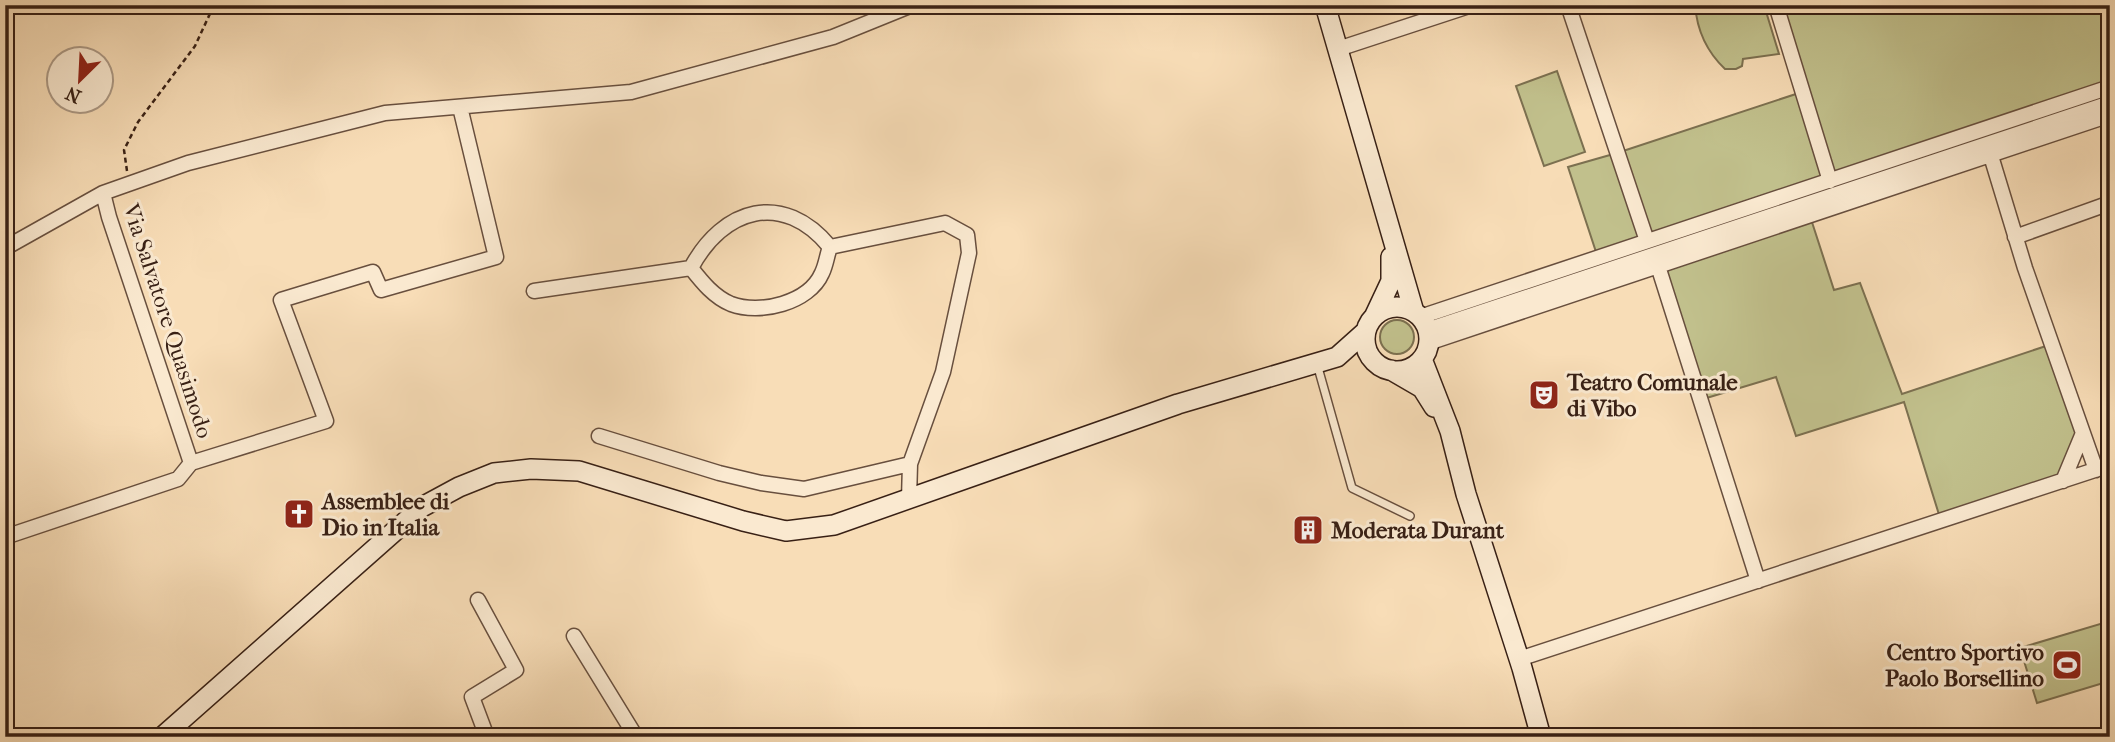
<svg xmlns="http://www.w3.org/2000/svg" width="2115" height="742" viewBox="0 0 2115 742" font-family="'IM FELL French Canon',serif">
  <rect width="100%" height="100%" fill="#f8ddb7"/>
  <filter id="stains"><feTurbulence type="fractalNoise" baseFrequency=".00286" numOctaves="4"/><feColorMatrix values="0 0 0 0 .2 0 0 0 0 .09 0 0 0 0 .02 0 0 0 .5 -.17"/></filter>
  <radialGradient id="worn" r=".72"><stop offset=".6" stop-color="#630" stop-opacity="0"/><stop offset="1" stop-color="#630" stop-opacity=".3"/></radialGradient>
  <path fill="#c1c08c" stroke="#7c7050" stroke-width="2" d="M 1695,5 L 1764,5 L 1779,54 L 1743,59 L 1742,66 L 1736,69 L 1725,69 C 1706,51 1697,31 1695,5 Z
    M 1776,5 L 2110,5 L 2110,87 L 1598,258 L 1568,167 L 1617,153 L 1802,92 Z
    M 1557,71 L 1585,152 L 1544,166 L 1516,86 Z
    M 1810,216 L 1834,290 L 1860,283 L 1902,394 L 2052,344 L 2083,433 L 2063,481 L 1941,521 L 1904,402 L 1796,436 L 1776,377 L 1700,400 L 1658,266 Z
    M1380 337a17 17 0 1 1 34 0a17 17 0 1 1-34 0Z
    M 2110,621 L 2110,681 L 2037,703 L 2020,648 Z"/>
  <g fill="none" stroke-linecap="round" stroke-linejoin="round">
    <g stroke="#684f3e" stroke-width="10">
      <path id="lane" d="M 1317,364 L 1352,488 L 1410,516"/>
    </g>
    <g stroke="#684f3e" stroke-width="17">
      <path id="street" d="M 1568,5 L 1647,241
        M 1776,5 L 1830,181
        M 1338,49 L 1472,5
        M 1991,156 L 2025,268 L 2096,470
        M 103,193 L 109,217 L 191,463
        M 2015,237 L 2110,203
        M 5,248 L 103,193 L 188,163 L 385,113 L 631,92 L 833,37 L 912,5
        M 1658,266 L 1758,581
        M 534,291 L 691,268 C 702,282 714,297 731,304 C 760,315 809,303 822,273 C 826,265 827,255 830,247 C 783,190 723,208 691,268
        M 1420,317 L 2110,87
        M 1427,330 L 2110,103
        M 1428,343 L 2110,115
        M 599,436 L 719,473 L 761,483 L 804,489 L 910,464 L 943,372 L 969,253 L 967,235 L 945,223 L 830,247
        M 2063,481 L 2083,433
        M 909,499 L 910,464
        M 5,537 L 178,479 L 191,463 L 326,421 L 281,300 L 373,272 L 381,290 L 496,257 L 460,107
        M 478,600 L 516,670 L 472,697 L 487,737
        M 574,636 L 636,737
        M 1519,659 L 2110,465"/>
    </g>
    <g stroke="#382015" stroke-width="22">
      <path id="secondary" d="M 1325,5 L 1414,312
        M1365 339a32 32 0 1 1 64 0a32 32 0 1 1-64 0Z
        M 1375,315 L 1391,281 L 1391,257
        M 1422,359 L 1450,431 L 1466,494 L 1522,668 L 1541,737
        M 1391,370 L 1422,388 L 1434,407
        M 162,737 L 422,507 L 459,487 L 494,473 L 531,469 L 579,471 L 743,521 L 786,531 L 834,525 L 1178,404 L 1337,357 L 1365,332"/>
    </g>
    <path stroke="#382015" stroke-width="2.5" stroke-dasharray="5 3.5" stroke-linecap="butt" d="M 127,171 L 124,150 L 138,122 L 195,46 L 214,5"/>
    <use href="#lane" stroke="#fae9d0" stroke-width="7"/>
    <use href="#street" stroke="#fae9d0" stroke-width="14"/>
    <use href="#secondary" stroke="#fae9d0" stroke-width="19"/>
  </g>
  <defs>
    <g id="theatre-square" transform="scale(1.575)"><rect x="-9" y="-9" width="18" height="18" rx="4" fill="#8f2418" stroke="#fae9d0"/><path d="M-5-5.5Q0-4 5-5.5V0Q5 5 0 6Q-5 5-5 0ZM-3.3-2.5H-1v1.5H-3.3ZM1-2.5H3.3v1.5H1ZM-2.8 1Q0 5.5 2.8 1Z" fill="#fff"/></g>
    <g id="church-square" transform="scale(1.575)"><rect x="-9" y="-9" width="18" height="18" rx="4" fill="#8f2418" stroke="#fae9d0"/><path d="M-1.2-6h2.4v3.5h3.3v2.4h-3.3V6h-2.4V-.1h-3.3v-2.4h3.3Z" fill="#fff"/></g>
    <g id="building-square" transform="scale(1.575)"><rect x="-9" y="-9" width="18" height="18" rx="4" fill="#8f2418" stroke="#fae9d0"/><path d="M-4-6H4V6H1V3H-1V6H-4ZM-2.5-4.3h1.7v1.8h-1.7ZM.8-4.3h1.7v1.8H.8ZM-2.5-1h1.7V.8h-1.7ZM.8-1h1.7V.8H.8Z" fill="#fff"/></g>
    <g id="stadium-square" transform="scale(1.575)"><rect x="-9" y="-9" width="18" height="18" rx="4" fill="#8f2418" stroke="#fae9d0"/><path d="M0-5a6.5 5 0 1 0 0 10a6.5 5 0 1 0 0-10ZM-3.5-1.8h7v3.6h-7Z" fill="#fff"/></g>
  </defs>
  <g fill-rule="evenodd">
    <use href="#theatre-square" x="1544" y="395"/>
    <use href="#church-square" x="299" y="514"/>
    <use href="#building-square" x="1308" y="530"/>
    <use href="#stadium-square" x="2067" y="665"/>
  </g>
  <g text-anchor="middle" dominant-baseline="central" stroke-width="6" stroke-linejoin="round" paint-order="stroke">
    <g font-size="23" fill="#382015" stroke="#fae9d0">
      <text transform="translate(168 321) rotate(72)">Via Salvatore Quasimodo</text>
    </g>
    <g font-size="23" font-weight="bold" fill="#382015" stroke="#fae9d0" text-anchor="start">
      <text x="1567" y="382">Teatro Comunale<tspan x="1567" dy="26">di Vibo</tspan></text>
      <text x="322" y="501">Assemblee di<tspan x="322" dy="26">Dio in Italia</tspan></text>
      <text x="1331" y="530">Moderata Durant</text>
      <text x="2044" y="652" text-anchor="end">Centro Sportivo<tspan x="2044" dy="26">Paolo Borsellino</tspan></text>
    </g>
  </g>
  <rect width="2115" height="742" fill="none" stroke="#f8ddb7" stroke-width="28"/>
  <rect x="7" y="7" width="2101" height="728" fill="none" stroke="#382015" stroke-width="3.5"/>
  <rect x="14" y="14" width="2087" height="714" fill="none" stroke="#382015" stroke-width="2"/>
  <g transform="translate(80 80) rotate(204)"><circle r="33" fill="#fae9d0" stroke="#ac9985" stroke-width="2"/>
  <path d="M0-5L12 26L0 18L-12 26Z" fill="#8f2418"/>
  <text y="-10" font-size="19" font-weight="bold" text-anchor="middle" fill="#382015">N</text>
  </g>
  <rect width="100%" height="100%" filter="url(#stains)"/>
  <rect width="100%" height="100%" fill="url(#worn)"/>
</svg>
